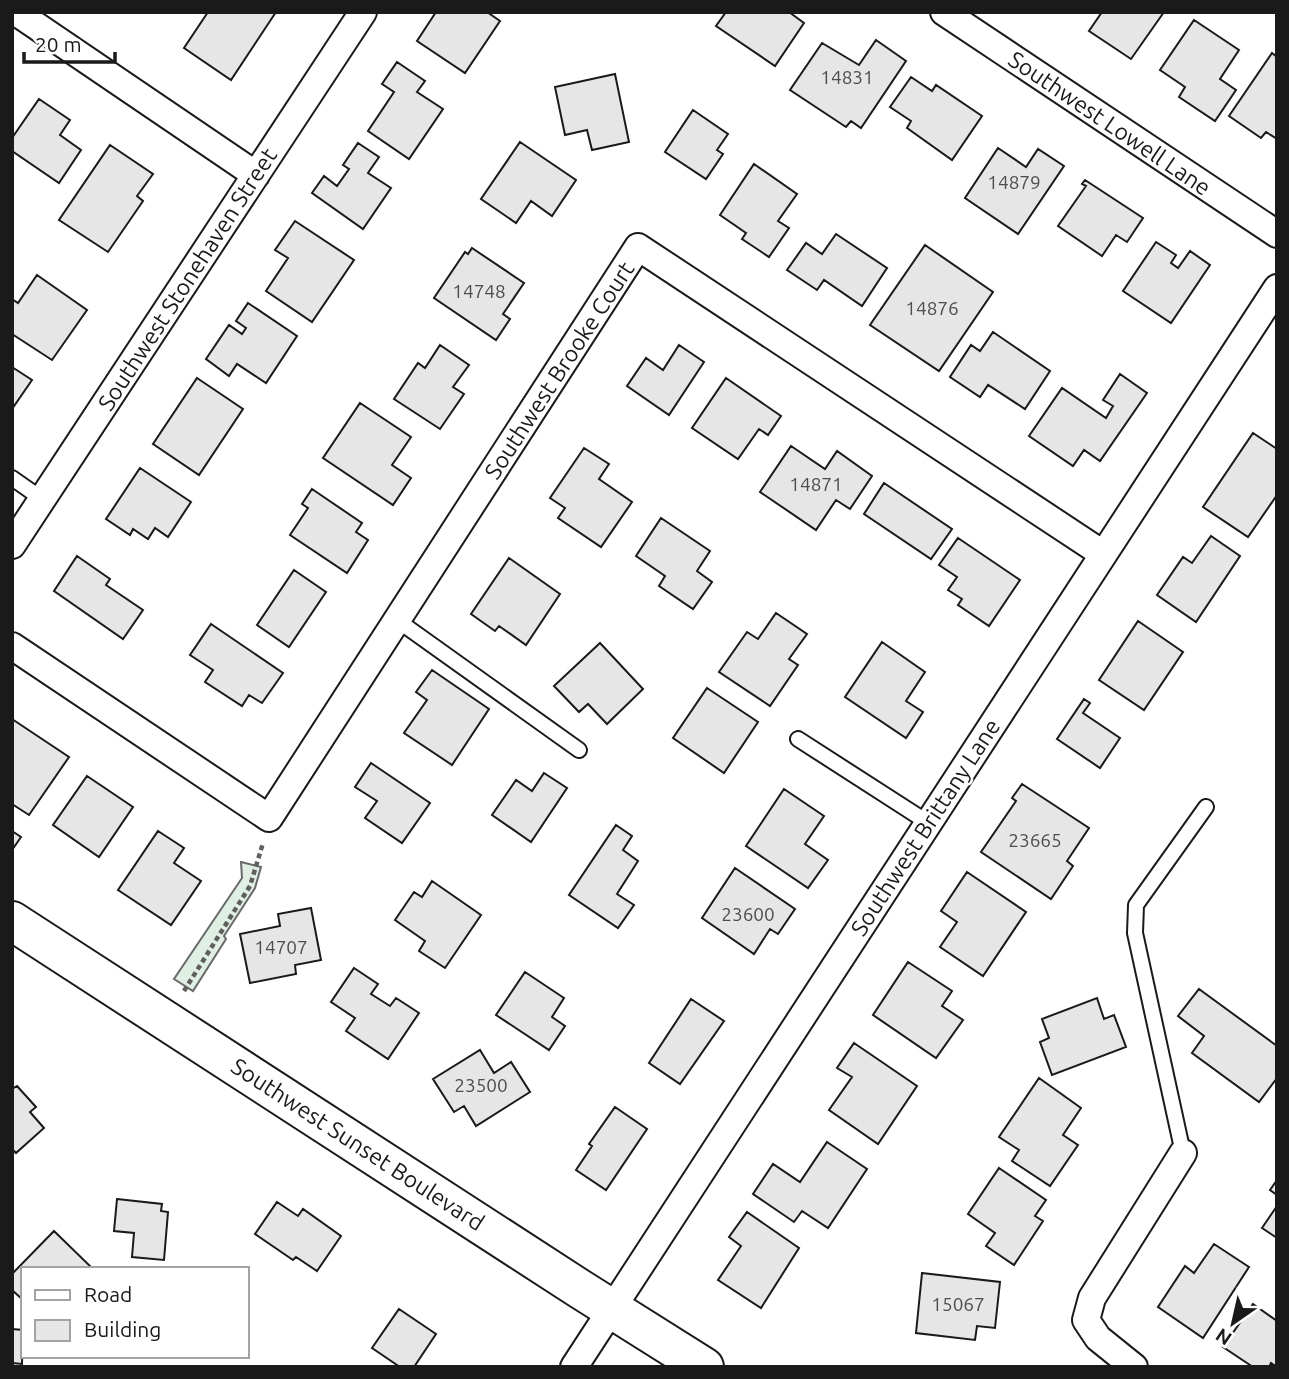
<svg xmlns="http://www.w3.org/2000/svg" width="1289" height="1379" viewBox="0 0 1289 1379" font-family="Ubuntu,sans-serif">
  <rect width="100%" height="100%" fill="#fff"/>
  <path fill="#e0efe3" stroke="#6a6a6a" stroke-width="2" d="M 241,862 L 261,867 L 255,888 L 224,936 L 226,939 L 193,991 L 174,979 L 242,878 Z"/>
  <path fill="#e6e6e6" stroke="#1a1a1a" stroke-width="2" d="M 208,12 L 276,12 L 231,80 L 184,48 Z
    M 436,12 L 487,12 L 500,21 L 465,73 L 417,41 Z
    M 726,12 L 789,12 L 804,23 L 775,66 L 716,26 Z
    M 1102,12 L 1164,12 L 1131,59 L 1089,31 Z
    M 1194,20 L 1239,50 L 1220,79 L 1236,90 L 1215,121 L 1179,97 L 1185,87 L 1160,70 Z
    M 876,40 L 906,61 L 861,128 L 851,121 L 846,127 L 790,90 L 822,43 L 859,65 Z
    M 1272,53 L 1277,57 L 1277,139 L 1266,132 L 1261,138 L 1229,116 Z
    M 397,62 L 425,81 L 417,92 L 443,109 L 409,159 L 368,131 L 394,92 L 382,84 Z
    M 615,74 L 629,142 L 592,150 L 587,130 L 565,135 L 555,87 Z
    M 911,77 L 932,91 L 936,85 L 982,116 L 952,160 L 907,128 L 911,121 L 890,107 Z
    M 39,99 L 70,120 L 60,135 L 81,150 L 59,183 L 12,151 L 12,138 Z
    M 693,110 L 728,134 L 717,150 L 723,154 L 706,179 L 665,152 Z
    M 520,142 L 576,180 L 552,216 L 531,201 L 516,223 L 481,199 Z
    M 358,143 L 379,157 L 368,173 L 391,188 L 363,229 L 312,193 L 324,176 L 337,186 L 349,169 L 343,165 Z
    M 110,145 L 153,174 L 137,196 L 143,201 L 108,252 L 59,220 Z
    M 998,148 L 1026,167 L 1038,149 L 1064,166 L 1018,234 L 965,198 Z
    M 754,164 L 797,194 L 778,221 L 789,228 L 769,257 L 742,239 L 746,233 L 720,215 Z
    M 1085,180 L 1143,218 L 1127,242 L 1116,235 L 1102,256 L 1058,226 L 1086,186 L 1082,184 Z
    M 295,221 L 354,260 L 312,322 L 266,291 L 288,258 L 275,250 Z
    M 836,234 L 887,268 L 862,306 L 824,280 L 817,290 L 787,270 L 806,243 L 822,254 Z
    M 1156,242 L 1176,255 L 1171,263 L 1178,268 L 1190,251 L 1210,265 L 1171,323 L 1123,291 Z
    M 925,245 L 993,292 L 939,371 L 870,325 Z
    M 472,248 L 524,283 L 503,314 L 510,319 L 496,340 L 434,298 L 465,252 L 468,254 Z
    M 37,275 L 87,310 L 52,360 L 12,334 L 12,299 L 18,303 Z
    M 248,303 L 297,336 L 266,383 L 237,364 L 229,376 L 206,359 L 229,325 L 242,334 L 246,328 L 236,321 Z
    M 993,332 L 1050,371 L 1025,409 L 988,385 L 980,397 L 950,377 L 971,345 L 980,351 Z
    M 440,345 L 469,365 L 453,387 L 464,394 L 440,429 L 394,399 L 418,363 L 425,368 Z
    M 679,345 L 704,362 L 669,415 L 627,386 L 646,358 L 663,370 Z
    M 12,367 L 32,380 L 12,409 Z
    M 1120,374 L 1147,393 L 1100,461 L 1084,450 L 1073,466 L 1029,436 L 1062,388 L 1106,418 L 1113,406 L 1103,400 Z
    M 197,378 L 243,409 L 199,475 L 153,444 Z
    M 726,378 L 781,416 L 768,435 L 759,429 L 738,459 L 692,428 Z
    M 360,403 L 411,437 L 392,465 L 411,478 L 393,505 L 323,458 Z
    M 1253,433 L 1277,449 L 1277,495 L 1248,537 L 1203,507 Z
    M 791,446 L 825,469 L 837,451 L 872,476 L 850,509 L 836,500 L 816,530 L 760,492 Z
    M 584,448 L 609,464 L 599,479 L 632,502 L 601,547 L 558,518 L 565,508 L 550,498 Z
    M 140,468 L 191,502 L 168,537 L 155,528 L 148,539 L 133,529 L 130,535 L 106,519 Z
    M 884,483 L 952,529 L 931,559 L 864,514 Z
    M 312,489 L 362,523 L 356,532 L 368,540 L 347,573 L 290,535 L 308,508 L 302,504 Z
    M 661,518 L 710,551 L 697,571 L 712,582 L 693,609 L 659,586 L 665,576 L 636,556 Z
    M 1211,536 L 1240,556 L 1196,622 L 1157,595 L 1183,557 L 1192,563 Z
    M 958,538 L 1020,580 L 989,626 L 958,605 L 962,599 L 948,590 L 957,577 L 939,565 Z
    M 77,556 L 110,579 L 106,585 L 143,610 L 123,639 L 54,591 Z
    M 509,558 L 560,594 L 526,645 L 499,626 L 495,631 L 471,614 Z
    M 294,570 L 326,592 L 289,647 L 257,625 Z
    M 776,613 L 807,634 L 789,659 L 798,665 L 770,706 L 719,672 L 747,632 L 758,639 Z
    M 1138,621 L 1183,652 L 1144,710 L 1099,680 Z
    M 211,624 L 283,673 L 262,703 L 249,695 L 242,706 L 205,682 L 213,670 L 190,655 Z
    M 882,642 L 925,672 L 906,701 L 923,712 L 906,738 L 845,697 Z
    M 600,643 L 643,689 L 607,724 L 588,704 L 579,712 L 554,686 Z
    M 432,670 L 489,709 L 452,765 L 404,733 L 427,700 L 416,692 Z
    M 707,688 L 758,722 L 724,773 L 673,738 Z
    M 1084,699 L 1090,703 L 1083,713 L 1120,738 L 1100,768 L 1057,739 Z
    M 12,719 L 69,757 L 29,815 L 12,804 Z
    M 371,763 L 430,803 L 402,843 L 365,818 L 377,801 L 355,787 Z
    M 544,773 L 567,788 L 531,842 L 492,815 L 516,780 L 532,791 Z
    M 87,776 L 133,807 L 99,857 L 53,825 Z
    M 1022,784 L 1089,828 L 1067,861 L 1073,866 L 1051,899 L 981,852 L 1016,801 L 1012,798 Z
    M 784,789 L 824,816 L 805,844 L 828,860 L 808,888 L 746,846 Z
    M 616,825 L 632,836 L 623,850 L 638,861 L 617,894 L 634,905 L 618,928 L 569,895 Z
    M 12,831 L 21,837 L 12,850 Z
    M 158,831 L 184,848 L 174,863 L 201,881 L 171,925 L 118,890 Z
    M 735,868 L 795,909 L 778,934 L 770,929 L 754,954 L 702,918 Z
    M 967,872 L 1026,912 L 983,976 L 940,947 L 957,922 L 941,911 Z
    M 432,881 L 481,915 L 445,968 L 419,951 L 425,941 L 395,920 L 414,892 L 422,897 Z
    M 311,908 L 321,960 L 295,965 L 296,974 L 250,983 L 240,934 L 280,926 L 278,914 Z
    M 908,962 L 952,991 L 942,1006 L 963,1020 L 936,1058 L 873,1015 Z
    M 354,968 L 378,984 L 371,994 L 390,1006 L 396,998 L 419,1013 L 388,1059 L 346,1031 L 355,1018 L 331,1002 Z
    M 525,972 L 564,998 L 552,1017 L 565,1026 L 549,1050 L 496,1015 Z
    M 1199,989 L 1277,1046 L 1277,1078 L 1259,1102 L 1192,1053 L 1204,1036 L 1178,1016 Z
    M 1097,998 L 1104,1019 L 1114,1015 L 1126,1047 L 1052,1075 L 1040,1042 L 1049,1038 L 1042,1019 Z
    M 691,999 L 724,1021 L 680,1084 L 649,1063 Z
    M 854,1043 L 917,1086 L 878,1144 L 829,1110 L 852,1077 L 837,1068 Z
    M 480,1050 L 494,1073 L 511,1062 L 530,1092 L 476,1126 L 464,1106 L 454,1112 L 433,1079 Z
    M 1039,1078 L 1081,1108 L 1063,1135 L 1078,1145 L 1050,1186 L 1012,1161 L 1019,1150 L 999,1137 Z
    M 17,1086 L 36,1107 L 30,1112 L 44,1128 L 16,1153 L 12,1149 L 12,1089 Z
    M 615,1107 L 647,1129 L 606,1190 L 576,1170 L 592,1146 L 589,1144 Z
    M 827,1142 L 867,1169 L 828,1228 L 802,1211 L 794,1222 L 753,1194 L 773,1164 L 800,1182 Z
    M 999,1168 L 1046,1200 L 1035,1216 L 1043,1221 L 1014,1265 L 986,1246 L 995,1233 L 968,1214 Z
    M 1277,1180 L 1277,1195 L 1270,1190 Z
    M 117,1199 L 162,1204 L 161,1211 L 168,1212 L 164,1260 L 132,1257 L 134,1233 L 114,1231 Z
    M 277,1202 L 298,1216 L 303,1209 L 341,1236 L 317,1271 L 296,1257 L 293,1260 L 255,1234 Z
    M 1277,1206 L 1277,1238 L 1262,1228 Z
    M 747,1212 L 799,1248 L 761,1308 L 718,1280 L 741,1246 L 729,1237 Z
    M 54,1231 L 91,1267 L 23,1269 L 23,1300 L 12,1290 L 12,1274 Z
    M 1214,1244 L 1249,1267 L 1203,1338 L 1158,1307 L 1185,1266 L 1194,1273 Z
    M 922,1273 L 1000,1282 L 995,1328 L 977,1326 L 975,1340 L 916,1333 Z
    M 1253,1304 L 1277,1321 L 1277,1367 L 1271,1363 L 1269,1367 L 1253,1367 L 1223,1347 Z
    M 399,1309 L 436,1334 L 414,1367 L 400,1367 L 372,1348 Z
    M 12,1329 L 23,1330 L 22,1364 L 12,1363 Z"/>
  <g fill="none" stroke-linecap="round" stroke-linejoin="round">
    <g stroke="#1a1a1a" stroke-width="18">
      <path id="service" d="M 12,478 L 42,499
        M 397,620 L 579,750
        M 798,739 L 927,822
        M 1183,1153 L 1135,933 L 1136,905 L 1206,807"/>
    </g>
    <g stroke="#1a1a1a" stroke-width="30">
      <path id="minor" d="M 16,12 L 256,175
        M 944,12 L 1277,234
        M 12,545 L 363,12
        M 12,646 L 269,818 L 638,247 L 1103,554
        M 574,1367 L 1277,288
        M 1134,1367 L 1098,1338 L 1086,1320 L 1092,1298 L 1183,1153"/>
    </g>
    <g stroke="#1a1a1a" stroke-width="42">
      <path id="secondary" d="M 12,921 L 580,1289 L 704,1367"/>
    </g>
    <path stroke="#5f5f5f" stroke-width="4.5" stroke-dasharray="5 3.5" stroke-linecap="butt" d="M 184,991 L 250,886 L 263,843"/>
    <use href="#service" stroke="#fff" stroke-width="14"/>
    <use href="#minor" stroke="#fff" stroke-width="26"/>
    <use href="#secondary" stroke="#fff" stroke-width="38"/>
  </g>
  <g text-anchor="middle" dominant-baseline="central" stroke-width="5" stroke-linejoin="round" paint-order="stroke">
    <g font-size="19" fill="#4d4d4d">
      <text x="847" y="77">14831</text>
      <text x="1014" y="182">14879</text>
      <text x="479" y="291">14748</text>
      <text x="932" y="308">14876</text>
      <text x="816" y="484">14871</text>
      <text x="1035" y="840">23665</text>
      <text x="748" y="914">23600</text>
      <text x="281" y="947">14707</text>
      <text x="481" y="1085">23500</text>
      <text x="958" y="1304">15067</text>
    </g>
    <g font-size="23" fill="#1a1a1a" stroke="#fff">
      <text transform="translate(1110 123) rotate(34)">Southwest Lowell Lane</text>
      <text transform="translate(187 279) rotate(-57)">Southwest Stonehaven Street</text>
      <text transform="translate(559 370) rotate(-57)">Southwest Brooke Court</text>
      <text transform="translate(925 827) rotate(-57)">Southwest Brittany Lane</text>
      <text transform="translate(358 1144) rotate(33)">Southwest Sunset Boulevard</text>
    </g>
  </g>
  <rect width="1289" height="1379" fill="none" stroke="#1a1a1a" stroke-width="28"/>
  <rect x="21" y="1267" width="228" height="91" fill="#ffffff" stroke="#a3a3a3" stroke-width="2"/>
  <rect x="35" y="1290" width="35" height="10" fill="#ffffff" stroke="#a3a3a3" stroke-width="2"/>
  <text x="84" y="1302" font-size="21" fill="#1a1a1a">Road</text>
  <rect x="35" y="1320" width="35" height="21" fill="#e6e6e6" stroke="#a3a3a3" stroke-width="2"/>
  <text x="84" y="1337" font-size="21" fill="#1a1a1a">Building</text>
  <g transform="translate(1233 1323) rotate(214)" stroke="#ffffff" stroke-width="5" paint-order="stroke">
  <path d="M0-5L12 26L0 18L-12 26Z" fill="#1a1a1a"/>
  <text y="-10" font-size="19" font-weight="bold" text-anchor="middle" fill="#1a1a1a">N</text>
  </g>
  <path d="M24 52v10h91v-10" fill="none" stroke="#1a1a1a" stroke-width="3.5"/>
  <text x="35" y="52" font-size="21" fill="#1a1a1a" stroke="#ffffff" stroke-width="5" paint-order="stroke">20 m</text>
</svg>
